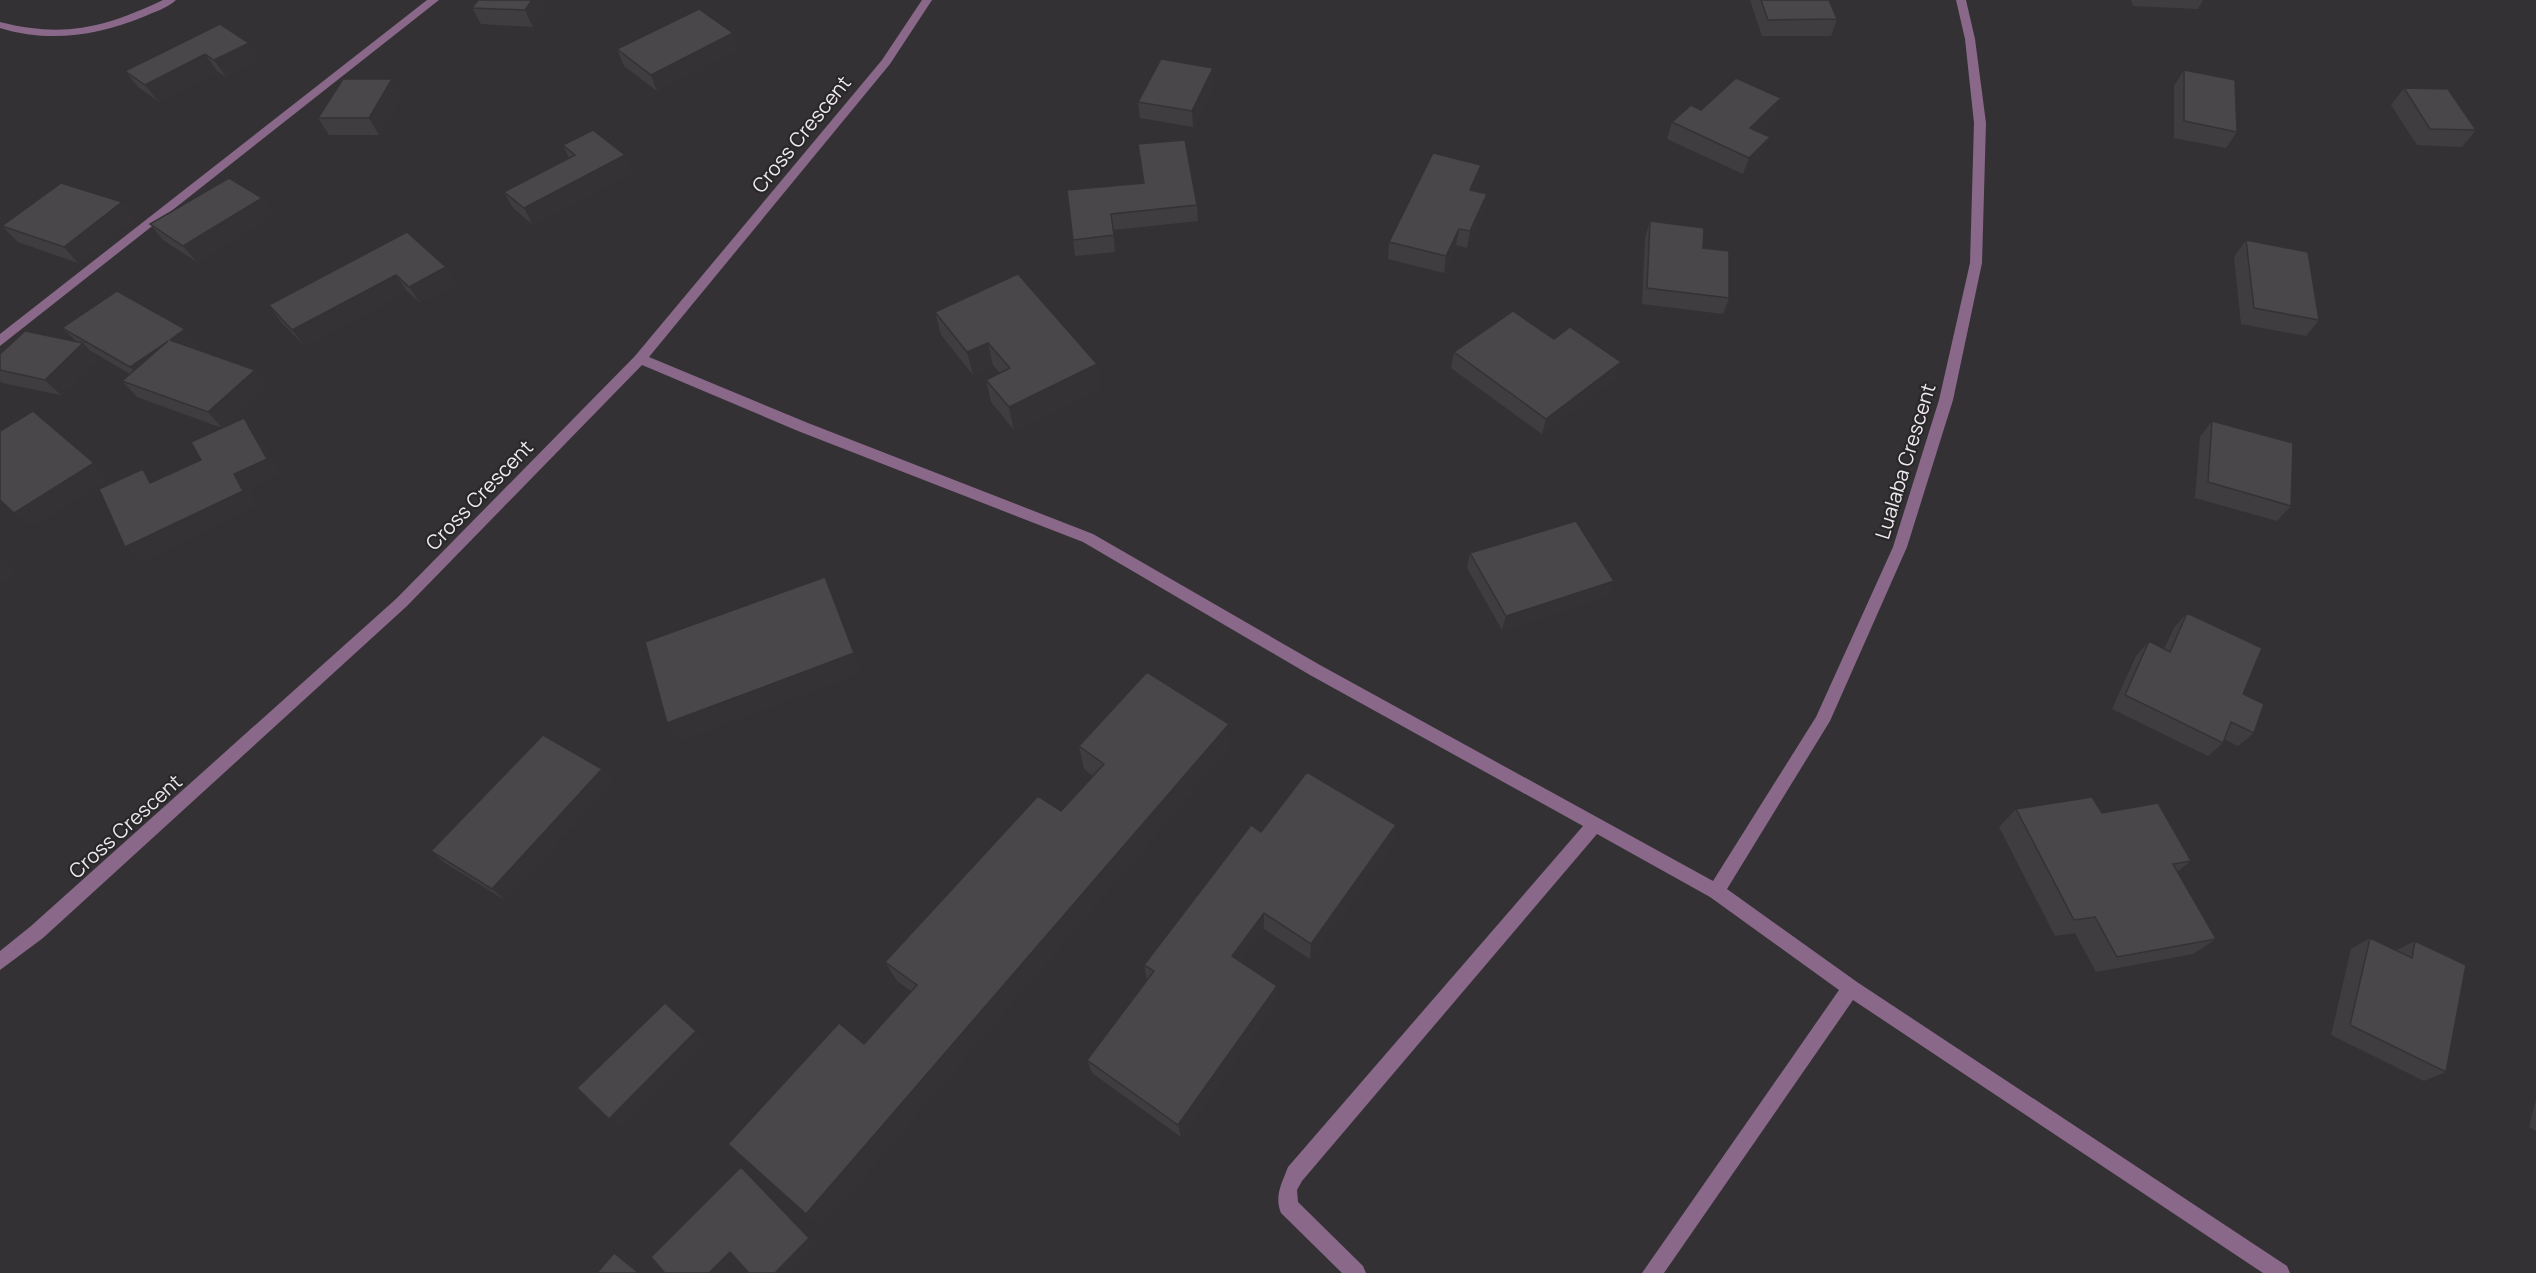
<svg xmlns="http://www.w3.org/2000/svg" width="2536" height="1273" viewBox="0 0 2536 1273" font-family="Manrope,sans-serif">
  <rect width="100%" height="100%" fill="#343134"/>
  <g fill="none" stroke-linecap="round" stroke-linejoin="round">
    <path fill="#89688a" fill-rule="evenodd" d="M 163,0 L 176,0 C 168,8 154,12 143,17 C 96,36 49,43 0,28 L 0,22 C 63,38 104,28 163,0 Z
      M 427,0 L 439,0 L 0,346 L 0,334 Z
      M 922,0 L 932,0 L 890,64 L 649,357 L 808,423 L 1093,534 L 1320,665 L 1713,881 L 1816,717 L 1893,547 L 1939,400 L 1970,263 L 1974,123 L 1965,39 L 1956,0 L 1966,0 L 1975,39 L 1986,123 L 1982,263 L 1953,400 L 1907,547 L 1830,721 L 1727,889 L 1857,982 L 2287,1266 L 2290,1273 L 2263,1273 L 1853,1000 L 1664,1273 L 1642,1273 L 1839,990 L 1710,897 L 1597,834 L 1302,1181 L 1297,1190 L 1298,1202 L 1363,1266 L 1366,1273 L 1342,1273 L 1281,1213 C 1274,1196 1282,1183 1288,1167 L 1583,826 L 1310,675 L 1083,542 L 798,431 L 642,365 L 407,606 L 43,938 L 0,970 L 0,951 L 31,926 L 397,598 L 635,356 L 882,60 Z"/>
  </g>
  <path fill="#403d40" d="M 478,0 L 542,0 L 545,8 L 533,27 L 481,24 L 472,8 Z
    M 1750,0 L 1829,0 L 1837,19 L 1831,36 L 1762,36 Z
    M 2131,0 L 2203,0 L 2198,9 L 2133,6 Z
    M 733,33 L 739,49 L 657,91 L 624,66 L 617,49 Z
    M 249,43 L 260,59 L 226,77 L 217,71 L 158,101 L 138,87 L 125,71 Z
    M 2184,70 L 2237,132 L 2226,148 L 2174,138 L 2174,86 Z
    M 1214,84 L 1193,127 L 1140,118 L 1138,102 Z
    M 2404,88 L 2476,130 L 2462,147 L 2417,145 L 2391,105 Z
    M 402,96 L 379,135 L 329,135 L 318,118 Z
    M 1701,110 L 1775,115 L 1757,132 L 1764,154 L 1743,174 L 1667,139 L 1672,122 Z
    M 1138,144 L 1197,205 L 1198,221 L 1113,230 L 1115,252 L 1075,256 L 1073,240 L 1143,183 Z
    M 563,145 L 625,155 L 632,172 L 533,225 L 513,208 L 504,192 L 569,158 Z
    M 1479,181 L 1474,191 L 1487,194 L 1484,210 L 1467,248 L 1456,245 L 1444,273 L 1388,259 L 1389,242 Z
    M 262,198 L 274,214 L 197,262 L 163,240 L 150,224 Z
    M 122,202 L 135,219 L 78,263 L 18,242 L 2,226 Z
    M 1650,221 L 1703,248 L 1729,298 L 1723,314 L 1642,304 L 1645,238 Z
    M 407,232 L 456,284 L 420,303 L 407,291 L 305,346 L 281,322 L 269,305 Z
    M 2246,240 L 2319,320 L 2306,336 L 2241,324 L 2234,257 Z
    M 935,312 L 1097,364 L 1100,387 L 1014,430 L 991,402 L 986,380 L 1000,373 L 993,365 L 973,375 L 941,335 Z
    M 62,328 L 199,345 L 194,349 L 268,386 L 222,428 L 137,397 L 122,381 L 130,374 L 91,351 L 98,359 L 61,395 L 2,383 L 0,381 L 0,354 L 76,341 Z
    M 1554,339 L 1616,378 L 1542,434 L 1451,368 L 1454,352 Z
    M 2212,421 L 2291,506 L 2277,521 L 2195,498 L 2200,437 Z
    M 1470,553 L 1609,595 L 1502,630 L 1467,568 Z
    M 2187,613 L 2243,694 L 2254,733 L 2238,746 L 2224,739 L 2223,743 L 2208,756 L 2112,709 L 2136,656 L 2149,641 L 2164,649 L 2174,628 Z
    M 1079,746 L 1230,747 L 821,1226 L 806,1214 L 911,991 L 897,981 L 885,962 L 1061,811 L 1093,776 L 1084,769 Z
    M 613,781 L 505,900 L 445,863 L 431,851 Z
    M 2016,809 L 2191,861 L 2177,872 L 2216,939 L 2193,954 L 2096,972 L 2075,933 L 2055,936 L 1999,827 Z
    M 1396,825 L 1393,843 L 1310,959 L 1264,929 L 1240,961 L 1277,1000 L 1181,1137 L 1092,1073 L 1087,1060 L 1147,980 L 1144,965 Z
    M 2370,938 L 2397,950 L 2415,941 L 2446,1072 L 2424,1081 L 2331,1035 L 2351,949 Z
    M 2536,1099 L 2536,1131 L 2529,1127 Z"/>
  <path fill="#343234" d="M 532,0 L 542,0 L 545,8 L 533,27 L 525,10 Z
    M 733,33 L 739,49 L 657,91 L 651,75 Z
    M 249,43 L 260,59 L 226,77 L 214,60 Z
    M 205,54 L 217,71 L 158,101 L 145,85 Z
    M 1213,68 L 1214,84 L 1193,127 L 1192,111 Z
    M 392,79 L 402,96 L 379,135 L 369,118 Z
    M 1781,98 L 1775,115 L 1744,145 L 1750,128 Z
    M 1770,137 L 1764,154 L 1743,174 L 1749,158 Z
    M 625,155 L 632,172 L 533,225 L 524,208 Z
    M 1481,165 L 1479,181 L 1468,207 L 1470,190 Z
    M 1487,194 L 1484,210 L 1467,248 L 1470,231 Z
    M 262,198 L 274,214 L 197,262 L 183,246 Z
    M 122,202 L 135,219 L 78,263 L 64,247 Z
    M 1459,229 L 1456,245 L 1444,273 L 1446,256 Z
    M 446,267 L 456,284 L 420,303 L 409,287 Z
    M 396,275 L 407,291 L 305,346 L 292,330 Z
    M 185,329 L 199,345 L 184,356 L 170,340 Z
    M 168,341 L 145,383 L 130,367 Z
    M 83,343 L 98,359 L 61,395 L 45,380 Z
    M 988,343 L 993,365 L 973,375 L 967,352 Z
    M 1621,362 L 1616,378 L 1542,434 L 1546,419 Z
    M 1097,364 L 1100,387 L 1014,430 L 1009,407 Z
    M 255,370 L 268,386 L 222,428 L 208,412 Z
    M 244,418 L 258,433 L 281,474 L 249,489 L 258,506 L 142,562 L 125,547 L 234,474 Z
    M 94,463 L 110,479 L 32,528 L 14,513 Z
    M 143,469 L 159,485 L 150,483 Z
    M 0,555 L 16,575 L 0,584 Z
    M 825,577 L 835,598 L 863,673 L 680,742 L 667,723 Z
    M 1614,581 L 1609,595 L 1502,630 L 1506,616 Z
    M 1229,724 L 1230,747 L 821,1226 L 806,1214 Z
    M 602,769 L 613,781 L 505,900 L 492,889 Z
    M 1396,825 L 1393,843 L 1310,959 L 1311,944 Z
    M 1264,913 L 1264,929 L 1233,971 L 1232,956 Z
    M 1277,986 L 1277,1000 L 1181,1137 L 1178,1125 Z
    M 696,1031 L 706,1041 L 621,1128 L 609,1119 Z
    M 741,1167 L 750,1175 L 818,1245 L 791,1273 L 775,1273 Z
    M 730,1252 L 740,1259 L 726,1273 L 709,1273 Z
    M 614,1253 L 627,1259 L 644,1273 L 639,1273 Z"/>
  <path fill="#4a474a" stroke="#343234" stroke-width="1.5" d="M 478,0 L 532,0 L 525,10 L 472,8 Z
    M 1761,0 L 1829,0 L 1837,19 L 1768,20 Z
    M 699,9 L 733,33 L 651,75 L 617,49 Z
    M 220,24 L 249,43 L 214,60 L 205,54 L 145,85 L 125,71 Z
    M 1161,59 L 1213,68 L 1192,111 L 1138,102 Z
    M 2184,70 L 2235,80 L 2237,132 L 2184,121 Z
    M 1736,78 L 1781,98 L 1750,128 L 1770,137 L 1749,158 L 1672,122 L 1691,105 L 1701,110 Z
    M 343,79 L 392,79 L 369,118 L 318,118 Z
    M 2404,88 L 2448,89 L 2476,130 L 2430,129 Z
    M 593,130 L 625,155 L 524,208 L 504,192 L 575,155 L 563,145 Z
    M 1185,140 L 1197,205 L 1111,214 L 1114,235 L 1073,240 L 1067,190 L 1144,183 L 1138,144 Z
    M 1433,153 L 1481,165 L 1470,190 L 1487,194 L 1470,231 L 1459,229 L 1446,256 L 1389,242 Z
    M 229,178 L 262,198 L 183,246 L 150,224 Z
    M 61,183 L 122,202 L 64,247 L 2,226 Z
    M 1650,221 L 1704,228 L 1703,248 L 1729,251 L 1729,298 L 1647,288 Z
    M 407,232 L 446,267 L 409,287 L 396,275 L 292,330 L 269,305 Z
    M 2246,240 L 2308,252 L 2319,320 L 2254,308 Z
    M 1018,274 L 1097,364 L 1009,407 L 986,380 L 1010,368 L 988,343 L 967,352 L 935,312 Z
    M 117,291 L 185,329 L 170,340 L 255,370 L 208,412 L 122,381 L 168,341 L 130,367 L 62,328 Z
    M 1513,311 L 1554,339 L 1570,327 L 1621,362 L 1546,419 L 1454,352 Z
    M 25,331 L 83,343 L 45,380 L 0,370 L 0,354 Z
    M 33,411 L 94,463 L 14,513 L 0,500 L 0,431 Z
    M 244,418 L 267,459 L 234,474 L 243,491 L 125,547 L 99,489 L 143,469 L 150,483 L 201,460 L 191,442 Z
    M 2212,421 L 2293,443 L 2291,506 L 2208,482 Z
    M 1576,521 L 1614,581 L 1506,616 L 1470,553 Z
    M 825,577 L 854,653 L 667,723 L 645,642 Z
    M 2187,613 L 2262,648 L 2243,694 L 2264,704 L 2254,733 L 2231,722 L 2223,743 L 2125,695 L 2149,641 L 2170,652 Z
    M 1147,672 L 1229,724 L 806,1214 L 728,1144 L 839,1023 L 864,1044 L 917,985 L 885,962 L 1038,796 L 1061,811 L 1104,764 L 1079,746 Z
    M 543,735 L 602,769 L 492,889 L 431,851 Z
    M 1307,772 L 1396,825 L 1311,944 L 1264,913 L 1232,956 L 1277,986 L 1178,1125 L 1087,1060 L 1154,971 L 1144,965 L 1251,825 L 1261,832 Z
    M 2092,797 L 2102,813 L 2158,803 L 2191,861 L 2173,864 L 2216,939 L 2117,957 L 2095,917 L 2074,920 L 2016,809 Z
    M 2370,938 L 2412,958 L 2415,941 L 2466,965 L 2446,1072 L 2350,1025 Z
    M 665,1003 L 696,1031 L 609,1119 L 577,1088 Z
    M 741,1167 L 809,1238 L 775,1273 L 749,1273 L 730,1252 L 709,1273 L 665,1273 L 651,1257 Z
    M 614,1253 L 639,1273 L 597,1273 Z"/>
  <g text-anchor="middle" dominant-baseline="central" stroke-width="4.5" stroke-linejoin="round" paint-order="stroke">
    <g font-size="20" fill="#eceaec" stroke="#2a272a">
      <text transform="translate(801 134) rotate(-51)">Cross Crescent</text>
      <text transform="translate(1905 461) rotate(-73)">Lualaba Crescent</text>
      <text transform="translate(479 495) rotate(-46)">Cross Crescent</text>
      <text transform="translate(125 826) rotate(-42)">Cross Crescent</text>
    </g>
  </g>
</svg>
